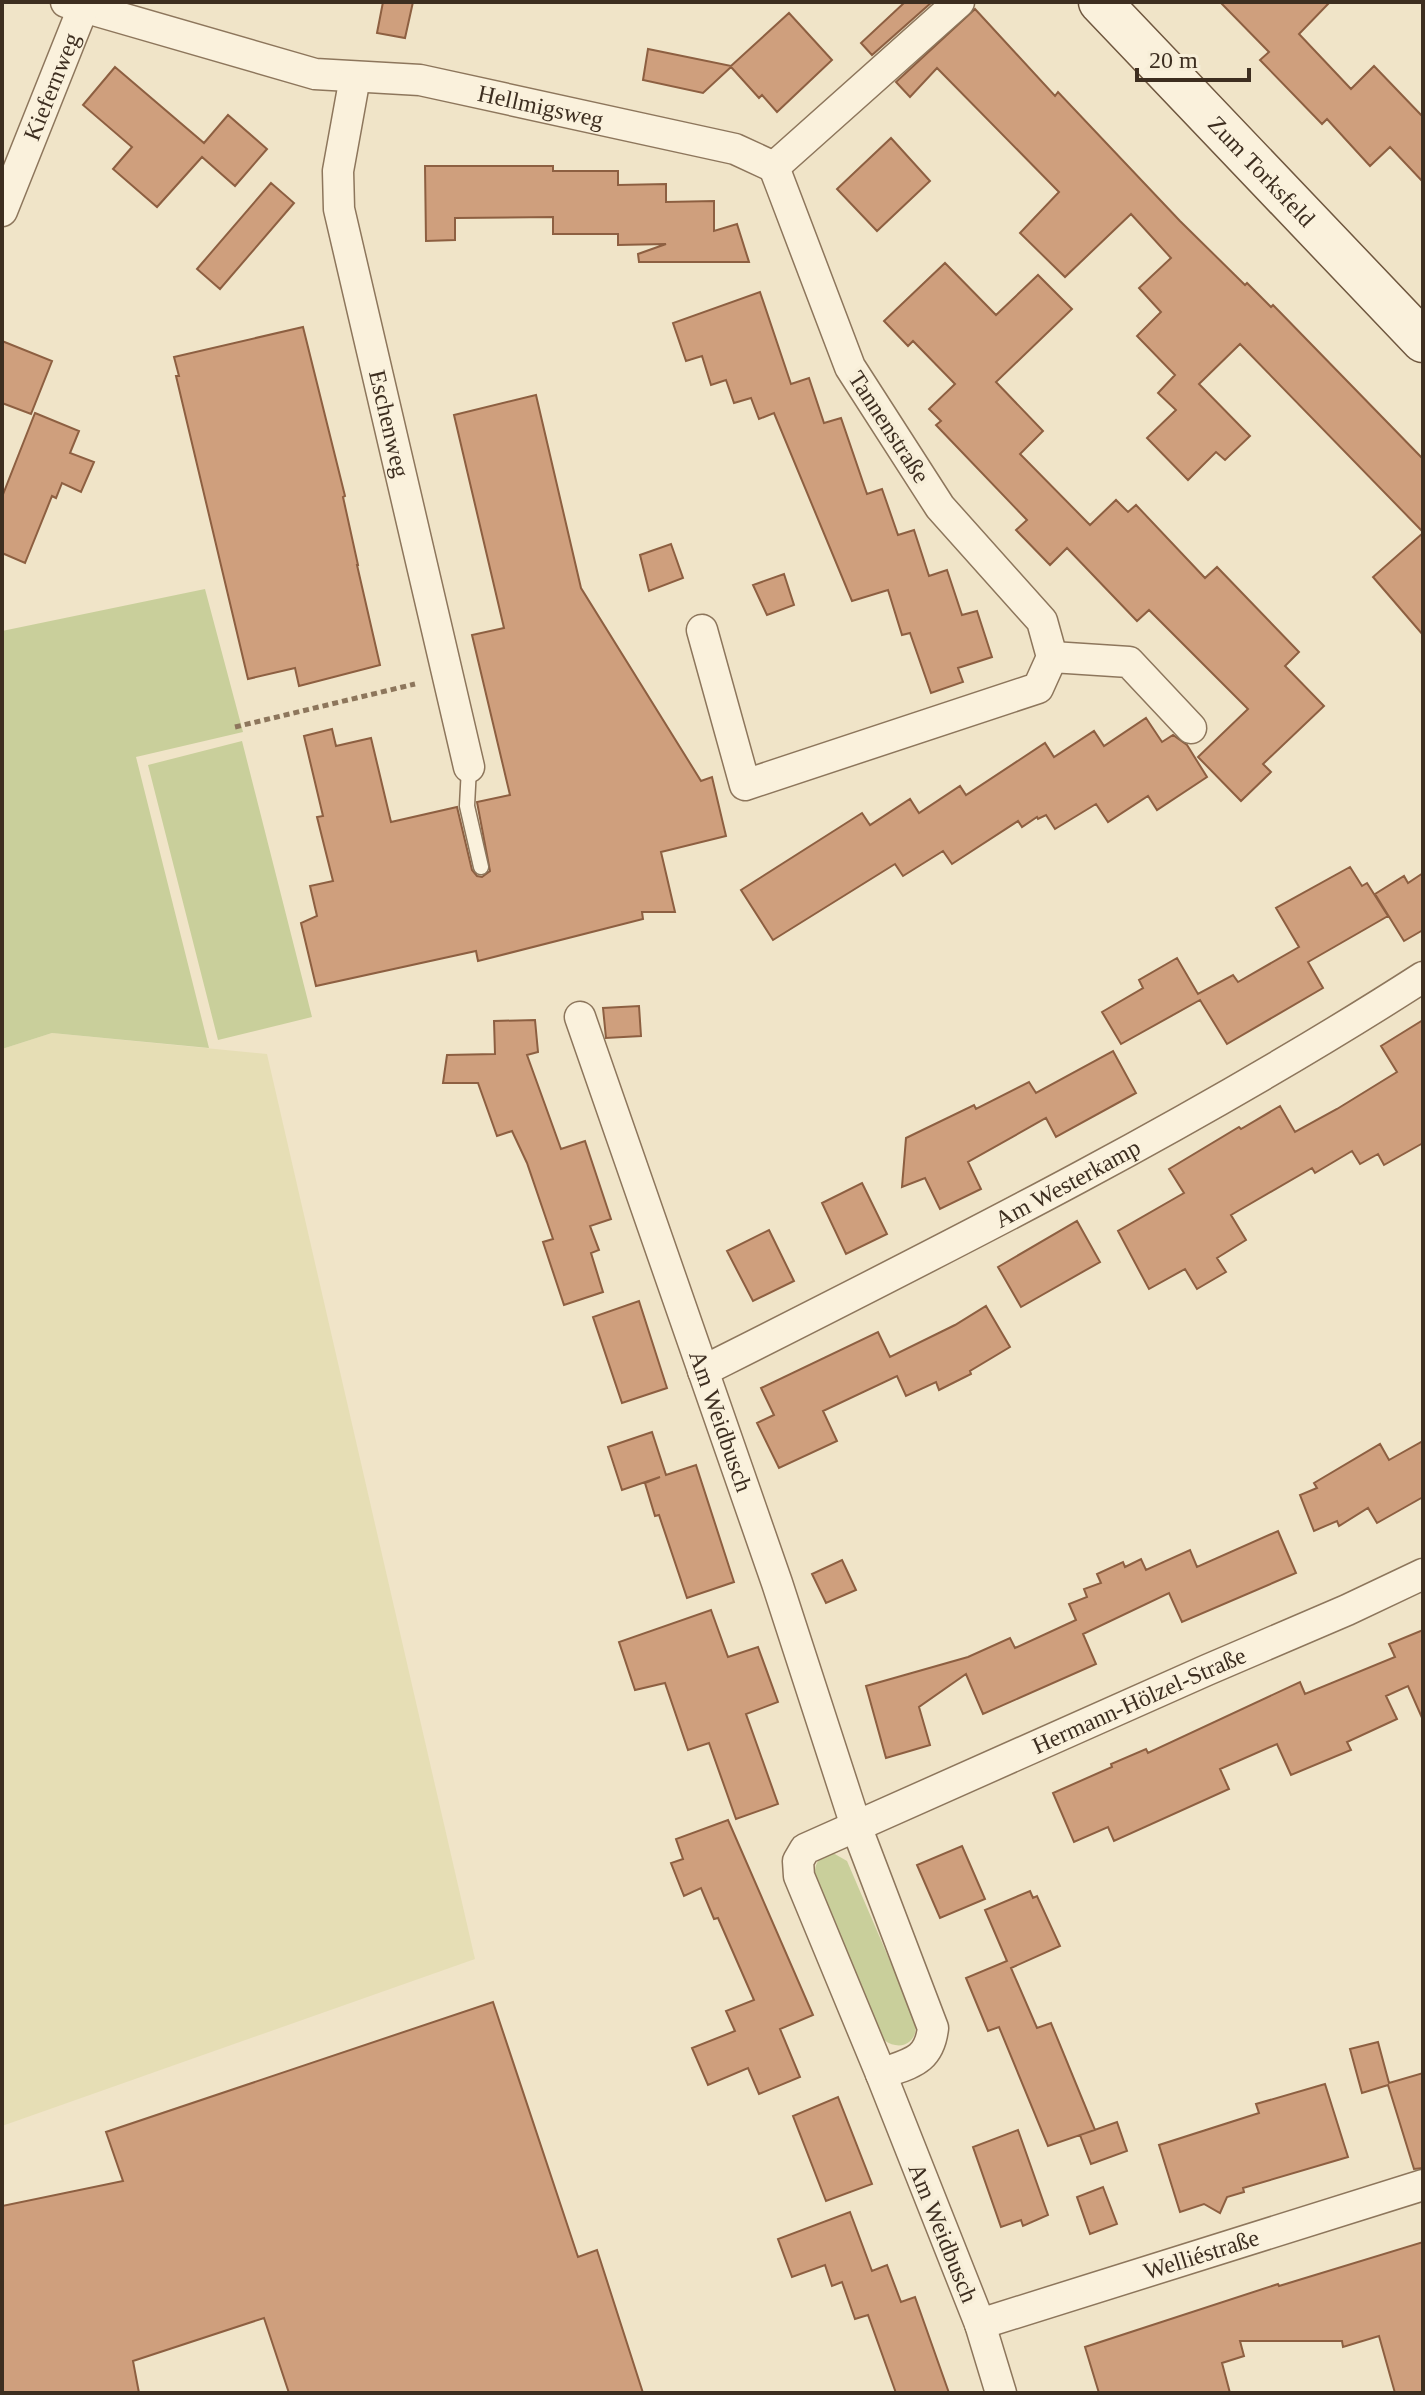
<svg xmlns="http://www.w3.org/2000/svg" width="1425" height="2395" viewBox="0 0 1425 2395" font-family="'Times New Roman',serif">
  <rect width="100%" height="100%" fill="#f0e4c8"/>
  <path fill="#e6deb5" d="M 52,1033 L 267,1054 L 475,1959 L 2,2126 L 2,1049 Z"/>
  <path fill="#c9cf9b" d="M 205,589 L 243,732 L 136,757 L 209,1048 L 52,1033 L 2,1049 L 2,631 Z
    M 242,741 L 312,1017 L 218,1040 L 148,765 Z
    M 833,1853 L 847,1861 L 914,2017 C 922,2039 903,2054 884,2040 L 815,1876 C 814,1862 820,1856 833,1853 Z"/>
  <path fill="#cf9f7d" stroke="#8d5f41" stroke-width="2" d="M 383,2 L 413,2 L 405,38 L 377,33 Z
    M 905,2 L 932,2 L 872,55 L 861,43 Z
    M 1220,2 L 1330,2 L 1299,34 L 1351,89 L 1374,66 L 1423,117 L 1423,182 L 1390,147 L 1370,166 L 1327,119 L 1322,124 L 1260,60 L 1269,52 Z
    M 975,9 L 1055,96 L 1058,92 L 1180,221 L 1245,285 L 1247,283 L 1271,307 L 1273,305 L 1423,459 L 1423,532 L 1240,344 L 1199,384 L 1250,436 L 1225,460 L 1216,452 L 1188,480 L 1147,438 L 1176,410 L 1158,393 L 1175,375 L 1137,336 L 1161,312 L 1139,288 L 1171,258 L 1131,214 L 1065,277 L 1020,233 L 1059,192 L 937,68 L 910,97 L 896,82 Z
    M 789,13 L 832,60 L 777,112 L 762,95 L 759,98 L 731,67 L 703,93 L 643,80 L 648,49 L 731,66 Z
    M 115,67 L 204,143 L 228,115 L 267,149 L 235,186 L 202,157 L 157,207 L 113,169 L 132,147 L 83,105 Z
    M 891,138 L 930,181 L 877,231 L 837,189 Z
    M 425,166 L 553,166 L 553,171 L 618,171 L 618,185 L 666,184 L 666,202 L 714,201 L 714,231 L 737,224 L 749,262 L 639,262 L 638,254 L 666,244 L 618,245 L 618,234 L 553,234 L 553,217 L 455,218 L 455,240 L 426,241 Z
    M 271,183 L 294,203 L 220,289 L 197,269 Z
    M 945,263 L 996,315 L 1038,275 L 1072,309 L 996,382 L 1043,431 L 1020,454 L 1090,525 L 1116,500 L 1128,512 L 1136,505 L 1205,578 L 1217,567 L 1299,652 L 1285,666 L 1324,706 L 1263,764 L 1271,772 L 1241,801 L 1198,757 L 1248,709 L 1149,610 L 1137,621 L 1067,548 L 1050,565 L 1016,530 L 1027,520 L 936,425 L 941,421 L 929,409 L 955,384 L 913,341 L 908,346 L 884,321 Z
    M 760,292 L 791,384 L 809,378 L 824,423 L 841,418 L 867,494 L 882,489 L 898,535 L 914,530 L 929,576 L 947,570 L 962,615 L 977,611 L 992,657 L 958,668 L 963,682 L 931,693 L 910,633 L 902,635 L 888,590 L 852,601 L 774,413 L 759,419 L 751,398 L 734,403 L 726,380 L 711,385 L 702,356 L 686,361 L 673,323 Z
    M 303,327 L 345,496 L 343,497 L 358,565 L 357,565 L 380,665 L 299,686 L 295,668 L 248,679 L 176,376 L 179,376 L 174,357 Z
    M 2,341 L 52,361 L 31,414 L 2,403 Z
    M 536,395 L 581,588 L 701,781 L 712,777 L 726,836 L 661,852 L 675,912 L 642,912 L 643,919 L 478,961 L 476,951 L 316,986 L 301,923 L 317,916 L 310,886 L 333,881 L 317,817 L 323,816 L 304,736 L 332,729 L 336,746 L 371,738 L 391,822 L 457,807 L 472,870 L 477,876 L 482,877 L 490,871 L 477,802 L 510,795 L 472,635 L 504,628 L 454,415 Z
    M 35,413 L 79,431 L 70,453 L 94,462 L 81,492 L 62,483 L 56,498 L 52,496 L 25,563 L 2,553 L 2,497 Z
    M 1423,533 L 1423,635 L 1373,577 Z
    M 671,544 L 683,578 L 649,591 L 640,555 Z
    M 784,574 L 794,605 L 767,615 L 753,585 Z
    M 1146,718 L 1162,742 L 1173,735 L 1187,745 L 1207,777 L 1157,810 L 1148,796 L 1108,822 L 1096,804 L 1055,829 L 1046,815 L 1038,819 L 1037,817 L 1022,827 L 1018,821 L 952,864 L 943,851 L 903,876 L 895,864 L 773,940 L 741,890 L 862,813 L 870,825 L 910,799 L 919,813 L 960,786 L 966,795 L 1045,743 L 1054,757 L 1094,731 L 1104,746 Z
    M 1350,867 L 1362,886 L 1367,883 L 1388,916 L 1308,962 L 1323,988 L 1227,1044 L 1200,1000 L 1121,1044 L 1102,1012 L 1143,988 L 1139,980 L 1177,958 L 1198,994 L 1233,975 L 1238,982 L 1299,947 L 1276,908 Z
    M 1423,873 L 1423,930 L 1404,941 L 1375,894 L 1404,876 L 1408,883 Z
    M 639,1006 L 641,1036 L 606,1038 L 603,1008 Z
    M 535,1020 L 538,1052 L 527,1055 L 561,1149 L 585,1141 L 611,1219 L 590,1226 L 599,1250 L 591,1253 L 603,1292 L 564,1305 L 543,1242 L 553,1239 L 527,1163 L 512,1131 L 497,1136 L 478,1083 L 443,1083 L 447,1055 L 495,1054 L 494,1021 Z
    M 1423,1020 L 1423,1143 L 1384,1165 L 1378,1154 L 1360,1164 L 1352,1151 L 1315,1173 L 1312,1168 L 1231,1215 L 1246,1240 L 1217,1258 L 1226,1272 L 1197,1289 L 1185,1269 L 1149,1289 L 1118,1231 L 1184,1193 L 1169,1169 L 1239,1127 L 1241,1129 L 1280,1106 L 1295,1132 L 1337,1109 L 1397,1072 L 1381,1046 Z
    M 1113,1051 L 1136,1093 L 1056,1137 L 1046,1118 L 968,1162 L 981,1189 L 940,1209 L 925,1178 L 902,1187 L 906,1138 L 974,1105 L 976,1109 L 1029,1082 L 1036,1093 Z
    M 862,1183 L 887,1234 L 846,1254 L 822,1203 Z
    M 1077,1221 L 1100,1262 L 1021,1307 L 998,1267 Z
    M 769,1230 L 794,1281 L 753,1301 L 727,1251 Z
    M 639,1301 L 667,1388 L 622,1403 L 593,1317 Z
    M 986,1306 L 1010,1347 L 970,1371 L 971,1374 L 939,1390 L 936,1382 L 906,1396 L 897,1376 L 823,1411 L 837,1441 L 779,1468 L 757,1423 L 774,1415 L 761,1388 L 878,1332 L 890,1357 L 955,1325 Z
    M 652,1432 L 666,1475 L 696,1465 L 734,1582 L 687,1598 L 659,1515 L 655,1516 L 645,1483 L 660,1477 L 622,1490 L 608,1447 Z
    M 1423,1441 L 1423,1497 L 1377,1523 L 1368,1508 L 1339,1526 L 1337,1521 L 1314,1531 L 1300,1495 L 1317,1488 L 1314,1483 L 1380,1444 L 1389,1460 Z
    M 1278,1531 L 1296,1573 L 1182,1622 L 1169,1593 L 1083,1634 L 1096,1664 L 983,1714 L 966,1674 L 919,1707 L 930,1745 L 886,1758 L 866,1686 L 968,1657 L 1010,1638 L 1015,1648 L 1076,1620 L 1069,1604 L 1087,1597 L 1084,1589 L 1101,1583 L 1097,1574 L 1123,1562 L 1125,1567 L 1141,1559 L 1146,1570 L 1190,1550 L 1197,1567 Z
    M 842,1560 L 856,1590 L 826,1603 L 812,1574 Z
    M 711,1610 L 728,1657 L 758,1647 L 778,1702 L 746,1714 L 778,1804 L 736,1819 L 709,1743 L 688,1750 L 665,1683 L 635,1690 L 619,1642 Z
    M 1423,1630 L 1423,1720 L 1408,1686 L 1386,1696 L 1397,1719 L 1347,1742 L 1351,1750 L 1291,1775 L 1277,1744 L 1220,1769 L 1229,1789 L 1114,1841 L 1108,1827 L 1074,1842 L 1053,1793 L 1112,1767 L 1111,1764 L 1146,1749 L 1148,1753 L 1300,1682 L 1305,1694 L 1395,1657 L 1389,1644 Z
    M 728,1820 L 813,2015 L 780,2029 L 800,2077 L 759,2094 L 748,2068 L 708,2085 L 692,2048 L 735,2031 L 726,2011 L 754,2000 L 718,1918 L 714,1919 L 701,1888 L 684,1896 L 671,1863 L 683,1859 L 676,1839 Z
    M 962,1846 L 985,1899 L 940,1918 L 917,1865 Z
    M 1030,1891 L 1033,1898 L 1037,1896 L 1060,1946 L 1011,1968 L 1037,2028 L 1051,2023 L 1095,2130 L 1048,2146 L 999,2027 L 988,2031 L 966,1978 L 1007,1961 L 985,1910 Z
    M 493,2002 L 578,2257 L 597,2250 L 643,2393 L 289,2393 L 264,2318 L 133,2361 L 139,2393 L 2,2393 L 2,2206 L 123,2181 L 106,2132 Z
    M 1378,2042 L 1389,2083 L 1423,2073 L 1423,2168 L 1414,2169 L 1388,2085 L 1362,2093 L 1350,2049 Z
    M 1325,2084 L 1348,2157 L 1243,2188 L 1244,2192 L 1227,2197 L 1220,2213 L 1204,2204 L 1180,2212 L 1159,2145 L 1259,2113 L 1256,2104 Z
    M 838,2097 L 872,2184 L 826,2201 L 793,2116 Z
    M 1117,2122 L 1127,2151 L 1091,2164 L 1080,2135 Z
    M 1018,2130 L 1048,2215 L 1023,2226 L 1021,2220 L 1001,2227 L 973,2147 Z
    M 1103,2187 L 1117,2224 L 1090,2234 L 1077,2197 Z
    M 850,2212 L 872,2271 L 887,2265 L 901,2302 L 915,2297 L 949,2393 L 896,2393 L 868,2315 L 855,2319 L 842,2282 L 832,2286 L 825,2265 L 792,2277 L 778,2239 Z
    M 1423,2242 L 1423,2393 L 1395,2393 L 1379,2336 L 1343,2347 L 1342,2341 L 1240,2341 L 1244,2356 L 1222,2363 L 1230,2393 L 1099,2393 L 1085,2347 L 1278,2284 L 1279,2286 Z"/>
  <g fill="none" stroke-linecap="round" stroke-linejoin="round">
    <g stroke="#8d765c" stroke-width="17">
      <path id="service" d="M 469,767 L 467,806 L 481,867"/>
    </g>
    <g stroke="#8d765c" stroke-width="33">
      <g id="minor">
        <path id="s1" d="M 66,2 L 315,74 L 420,80 L 735,149 L 774,167"/>
        <path id="s2" d="M 355,77 L 338,171 L 339,209 L 469,767"/>
        <path d="M 774,167 L 959,2"/>
        <path id="s3" d="M 2,211 L 83,8"/>
        <path d="M 702,630 L 745,785 L 1038,688 L 1052,657 L 1042,621 L 940,507 L 850,367 L 774,167"/>
        <path d="M 1052,657 L 1129,662 L 1191,728"/>
        <path id="s4" d="M 580,1017 L 777,1583 L 856,1826 L 933,2028 C 929,2062 910,2063 881,2074"/>
        <path id="s5" d="M 703,1371 C 947,1248 1193,1125 1423,977"/>
        <path id="s6" d="M 980,2324 L 1423,2185"/>
        <path id="s7" d="M 1001,2393 L 980,2324 L 881,2074 L 799,1876 L 798,1861 L 805,1849 L 1207,1670 L 1347,1610 L 1423,1574"/>
      </g>
    </g>
    <g stroke="#6f573f" stroke-width="45">
      <g id="secondary">
        <path id="s8" d="M 1100,2 L 1423,341"/>
      </g>
    </g>
    <path stroke="#8d765c" stroke-width="5" stroke-dasharray="6 4" stroke-linecap="butt" d="M 235,727 L 415,684"/>
    <use href="#service" stroke="#faf1dc" stroke-width="14"/>
    <use href="#minor" stroke="#faf1dc" stroke-width="30"/>
    <use href="#secondary" stroke="#faf1dc" stroke-width="42"/>
  </g>
  <g text-anchor="middle" dominant-baseline="central" stroke-width="7" stroke-linejoin="round" paint-order="stroke">
    <g font-size="24" fill="#3d2e20" stroke="#f7eed8">
      <text stroke="none"><textPath href="#s3" startOffset="134">Kiefernweg</textPath></text>
      <text stroke="none"><textPath href="#s1" startOffset="488">Hellmigsweg</textPath></text>
      <text stroke="none"><textPath href="#s8" startOffset="234">Zum Torksfeld</textPath></text>
      <text stroke="none"><textPath href="#s2" startOffset="354">Eschenweg</textPath></text>
      <text transform="translate(889 427) rotate(57)">Tannenstraße</text>
      <text stroke="none"><textPath href="#s5" startOffset="410">Am Westerkamp</textPath></text>
      <text stroke="none"><textPath href="#s4" startOffset="428">Am Weidbusch</textPath></text>
      <text stroke="none"><textPath href="#s7" startOffset="950">Hermann-Hölzel-Straße</textPath></text>
      <text transform="translate(943 2233) rotate(68)">Am Weidbusch</text>
      <text stroke="none"><textPath href="#s6" startOffset="232">Welliéstraße</textPath></text>
    </g>
  </g>
  <rect width="1425" height="2395" fill="none" stroke="#3d2e20" stroke-width="8"/>
  <path d="M1137 68v12h112v-12" fill="none" stroke="#3d2e20" stroke-width="4"/>
  <text x="1149" y="68" font-size="24" fill="#3d2e20" stroke="#f7eed8" stroke-width="6" paint-order="stroke">20 m</text>
</svg>
